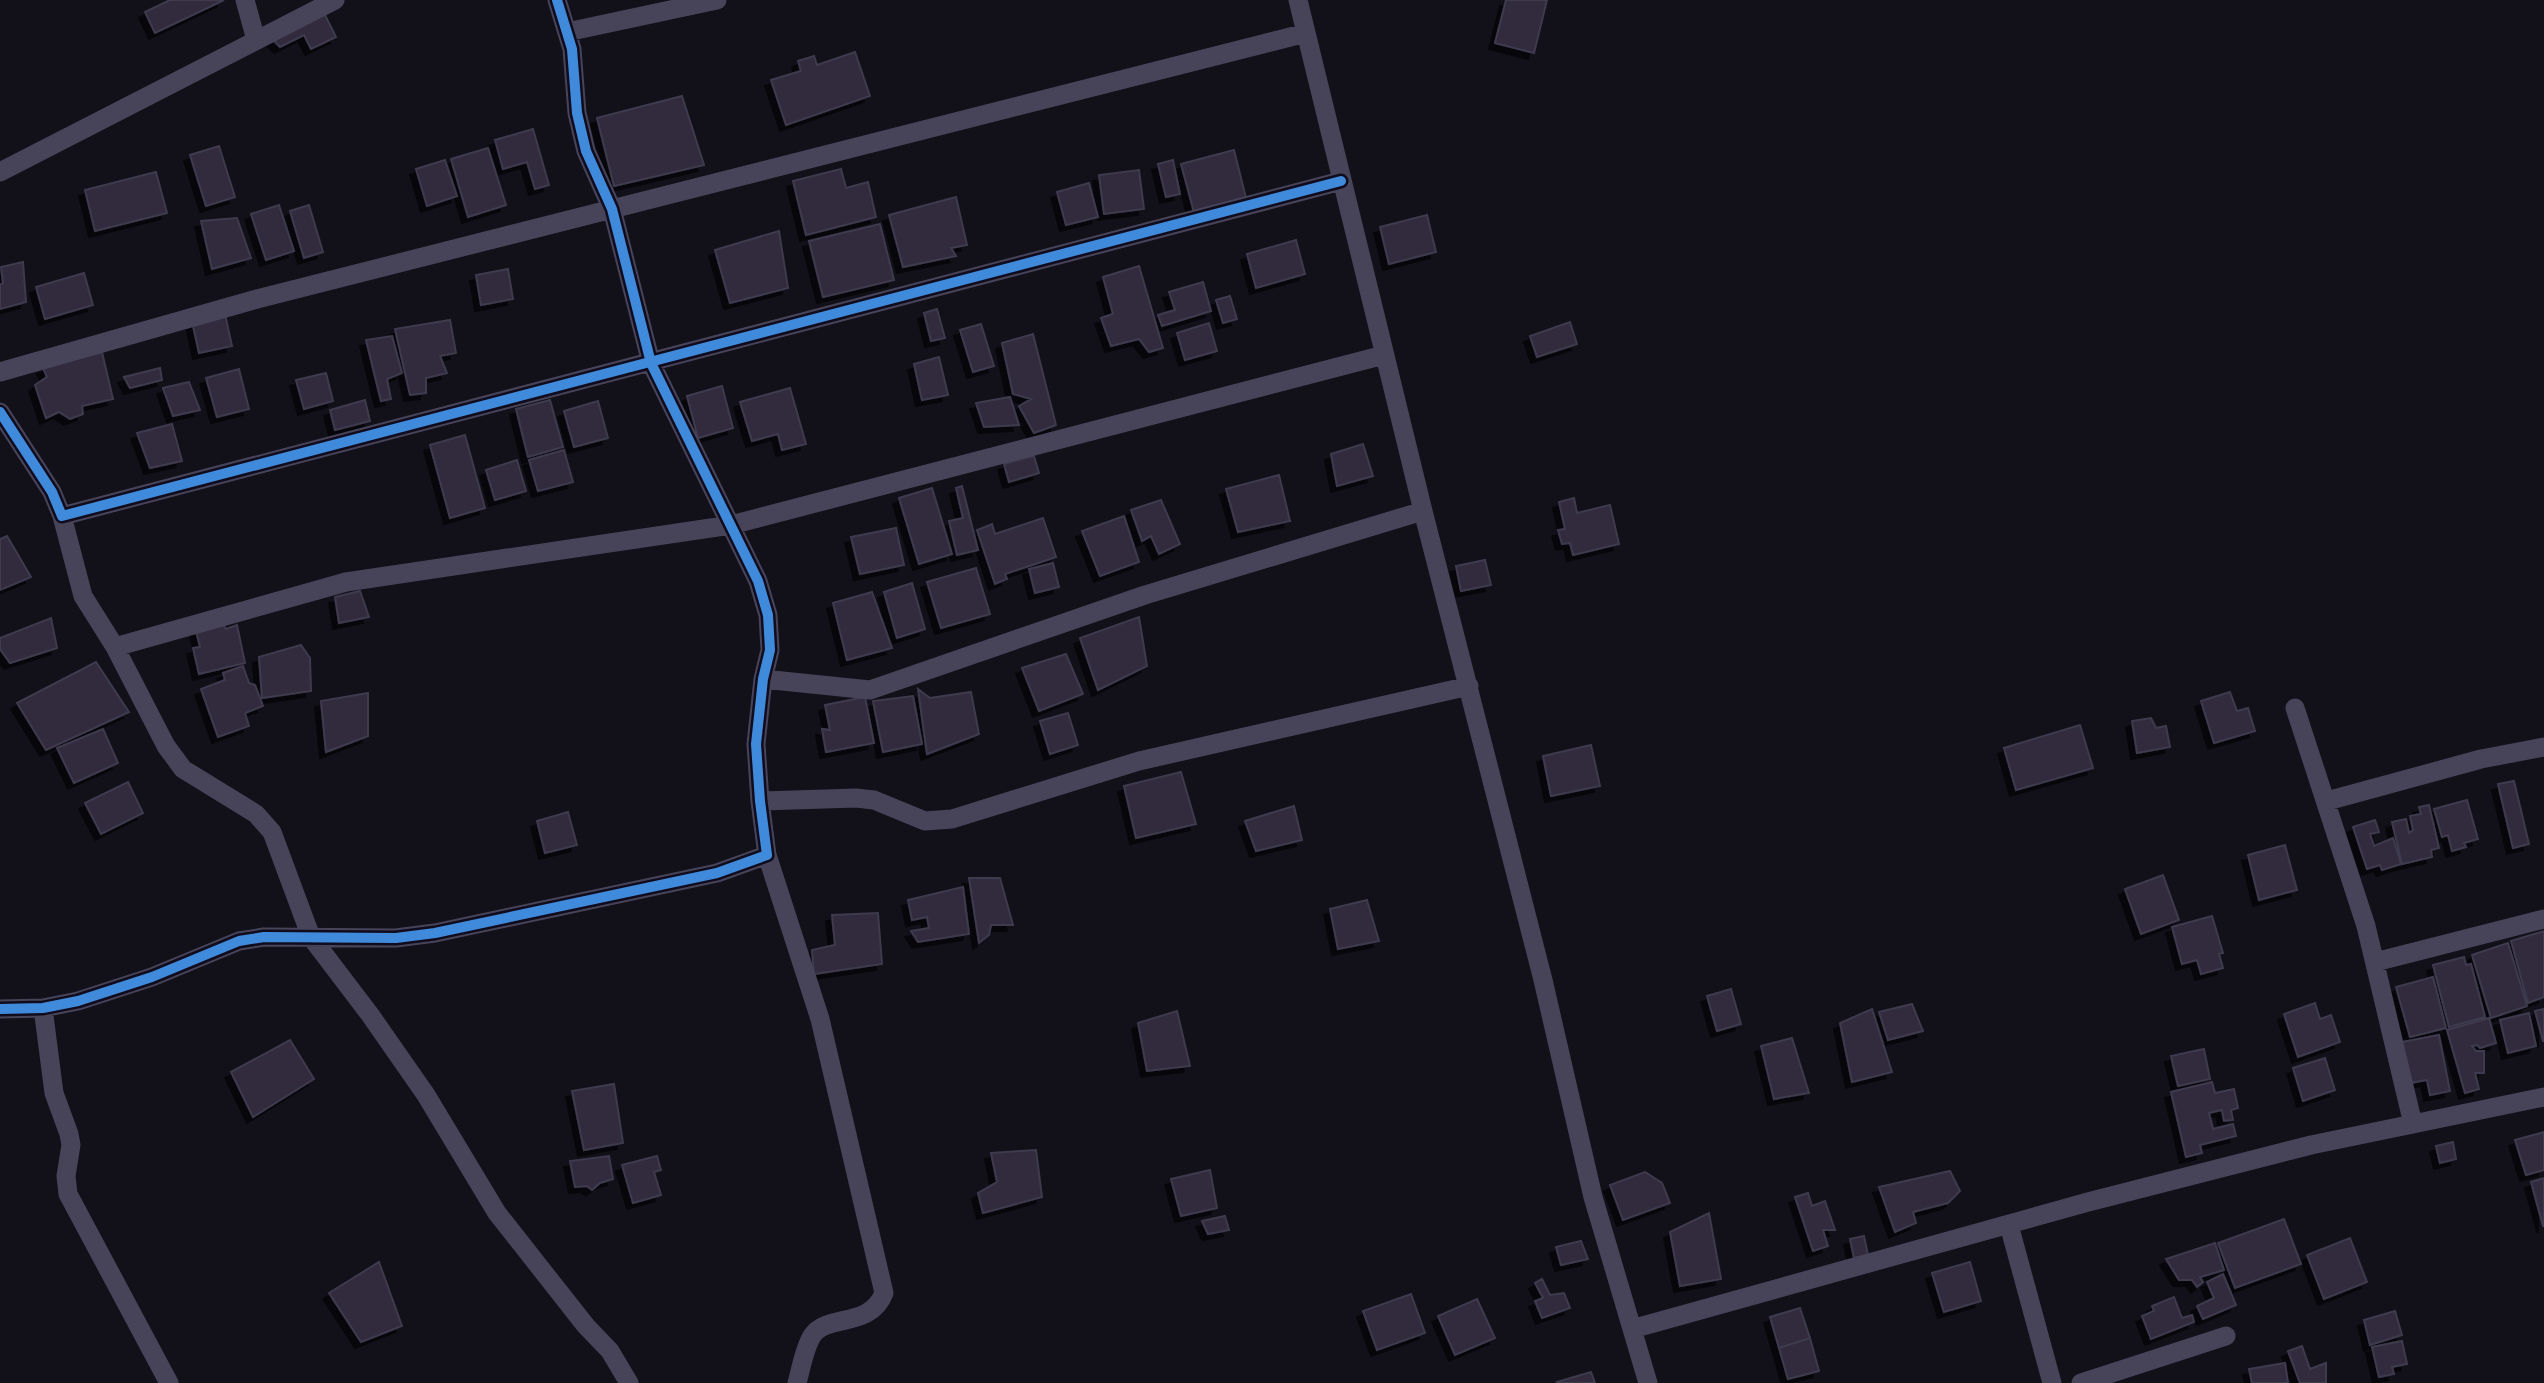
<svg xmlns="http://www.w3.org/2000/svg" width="2544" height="1383" viewBox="0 0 2544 1383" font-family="Overpass,sans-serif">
  <defs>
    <filter id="shadow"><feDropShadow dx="-6" dy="6" stdDeviation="0" flood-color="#0009"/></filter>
  </defs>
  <rect width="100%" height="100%" fill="#121019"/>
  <path fill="#302c3c" stroke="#3e3a4e" stroke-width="2" filter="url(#shadow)" d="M 170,0 L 224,0 L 155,33 L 145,12 Z
    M 1506,0 L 1547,0 L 1534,53 L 1495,43 Z
    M 324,13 L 336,37 L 311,49 L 304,35 L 280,47 L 271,38 Z
    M 855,52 L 870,96 L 786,125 L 771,80 L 801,71 L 798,61 L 814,56 L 817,65 Z
    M 682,96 L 704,165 L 614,186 L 597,118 Z
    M 533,129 L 549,185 L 535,189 L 527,162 L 503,169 L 495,140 Z
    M 219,146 L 235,197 L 206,206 L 190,155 Z
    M 488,148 L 506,205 L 468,217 L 451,159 Z
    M 1234,150 L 1247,202 L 1195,216 L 1181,164 Z
    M 445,160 L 457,196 L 427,206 L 416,169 Z
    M 1173,160 L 1180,194 L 1166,197 L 1158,164 Z
    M 841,169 L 846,188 L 868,182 L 876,217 L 806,235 L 793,181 Z
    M 1139,170 L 1144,209 L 1104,214 L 1099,175 Z
    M 156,172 L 167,213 L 95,231 L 85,190 Z
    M 1089,183 L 1098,217 L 1066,225 L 1057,192 Z
    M 956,197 L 967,245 L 951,248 L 956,256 L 903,267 L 889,215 Z
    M 279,205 L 294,251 L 266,260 L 251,214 Z
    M 309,205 L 323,252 L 304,258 L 290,211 Z
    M 1427,215 L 1436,252 L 1389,264 L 1380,227 Z
    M 237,218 L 251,258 L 212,269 L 201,221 Z
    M 880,224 L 894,280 L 823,297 L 809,241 Z
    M 779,231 L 788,288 L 730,303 L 715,250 Z
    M 1296,240 L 1305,274 L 1256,288 L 1247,254 Z
    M 23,262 L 26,302 L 0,309 L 0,285 L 3,283 L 1,267 Z
    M 1139,266 L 1163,348 L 1149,352 L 1139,339 L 1111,346 L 1101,318 L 1113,314 L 1103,277 Z
    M 508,269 L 513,299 L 481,305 L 476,275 Z
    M 84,273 L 93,305 L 45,319 L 36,287 Z
    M 1203,282 L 1211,311 L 1162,326 L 1158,315 L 1175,310 L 1169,292 Z
    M 1230,296 L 1237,319 L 1223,323 L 1216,300 Z
    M 937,309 L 945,338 L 931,341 L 924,313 Z
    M 225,314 L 232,346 L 199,353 L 192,321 Z
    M 450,320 L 456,353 L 440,356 L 447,373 L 426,378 L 426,393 L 410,395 L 395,329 Z
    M 1570,322 L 1577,344 L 1537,357 L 1530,336 Z
    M 1209,323 L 1217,351 L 1185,360 L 1177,333 Z
    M 981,324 L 994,366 L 973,372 L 960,330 Z
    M 1033,334 L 1056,425 L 1034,433 L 1019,406 L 1031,399 L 1013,394 L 1002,343 Z
    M 392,336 L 402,373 L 387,379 L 391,399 L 381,401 L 366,340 Z
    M 102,352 L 113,399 L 82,406 L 83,414 L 70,419 L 59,412 L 46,418 L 35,385 L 47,377 L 43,368 Z
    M 939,357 L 948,395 L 922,400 L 914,364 Z
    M 160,368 L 162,380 L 130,388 L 124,377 Z
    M 239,369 L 249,409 L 217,417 L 206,378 Z
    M 326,373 L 333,401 L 304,409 L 296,380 Z
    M 189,382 L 200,410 L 173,416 L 163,388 Z
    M 722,386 L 733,428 L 698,438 L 687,396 Z
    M 790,388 L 806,444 L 782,450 L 778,434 L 752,441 L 740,402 Z
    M 1010,397 L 1019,425 L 984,427 L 976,403 Z
    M 365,400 L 370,421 L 335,430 L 330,410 Z
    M 550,400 L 563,447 L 528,457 L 516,409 Z
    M 598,401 L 608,438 L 574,447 L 564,411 Z
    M 172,424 L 182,461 L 150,468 L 137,433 Z
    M 465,435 L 485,508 L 450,518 L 430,445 Z
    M 1363,444 L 1373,476 L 1337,486 L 1331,454 Z
    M 564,450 L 573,482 L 538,491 L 529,460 Z
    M 1034,456 L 1039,473 L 1009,482 L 1004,464 Z
    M 517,460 L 526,491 L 495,500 L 486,470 Z
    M 1279,475 L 1290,521 L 1238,532 L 1226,489 Z
    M 962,486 L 978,550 L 957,555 L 949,521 L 963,518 L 956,488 Z
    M 932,488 L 952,554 L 919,564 L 899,498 Z
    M 1574,498 L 1577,513 L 1610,505 L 1619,544 L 1573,555 L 1570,543 L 1562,544 L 1558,530 L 1565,529 L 1559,502 Z
    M 1161,500 L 1180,544 L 1159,554 L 1151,536 L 1142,541 L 1131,510 Z
    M 1124,516 L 1139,562 L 1100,576 L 1082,531 Z
    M 1043,518 L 1056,557 L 1005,574 L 1007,579 L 995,584 L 977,530 L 992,524 L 995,534 Z
    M 896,528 L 904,565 L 860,574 L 851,537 Z
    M 7,536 L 31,577 L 0,590 L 0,539 Z
    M 1485,560 L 1491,585 L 1461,591 L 1456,566 Z
    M 1053,563 L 1059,587 L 1035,593 L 1029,569 Z
    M 976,568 L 990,614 L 941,628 L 927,582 Z
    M 912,583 L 925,629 L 897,638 L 884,592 Z
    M 360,591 L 369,617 L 339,623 L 335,597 Z
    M 872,592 L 892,648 L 847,660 L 833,603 Z
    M 1139,617 L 1147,666 L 1098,690 L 1080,638 Z
    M 51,618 L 57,648 L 10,663 L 0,649 L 0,638 Z
    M 222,623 L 226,629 L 237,625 L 245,663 L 199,674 L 193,648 L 200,647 L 196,631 Z
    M 301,645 L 310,658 L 311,691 L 262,698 L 259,657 Z
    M 1066,654 L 1083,694 L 1039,711 L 1022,668 Z
    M 96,662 L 129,712 L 46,750 L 17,703 Z
    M 243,666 L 249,683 L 255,685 L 263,706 L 245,713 L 249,726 L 218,737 L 201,689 L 225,680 L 223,673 Z
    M 918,689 L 930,698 L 971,692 L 979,734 L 927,754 Z
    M 2230,692 L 2237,711 L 2248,708 L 2255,731 L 2214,743 L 2201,701 Z
    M 368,693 L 368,736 L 326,752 L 321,701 Z
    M 913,696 L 922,744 L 883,752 L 873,701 Z
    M 865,697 L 874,743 L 826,752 L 822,729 L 830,730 L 825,705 Z
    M 1068,713 L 1078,745 L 1050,754 L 1040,721 Z
    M 2151,718 L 2156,728 L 2166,726 L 2170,747 L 2137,753 L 2132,721 Z
    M 2080,725 L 2093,768 L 2016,790 L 2004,748 Z
    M 103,729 L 118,763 L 74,783 L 57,748 Z
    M 1591,745 L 1600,786 L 1551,796 L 1543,756 Z
    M 1181,772 L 1196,824 L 1136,838 L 1124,786 Z
    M 2514,781 L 2529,844 L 2513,848 L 2498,784 Z
    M 128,782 L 143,813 L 101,834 L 85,803 Z
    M 2467,800 L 2478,839 L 2464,843 L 2466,847 L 2452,851 L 2448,835 L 2442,837 L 2434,809 Z
    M 2429,805 L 2439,848 L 2431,850 L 2432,857 L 2402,864 L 2392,822 L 2406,819 L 2409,833 L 2413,830 L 2410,816 L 2421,814 L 2419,807 Z
    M 1294,806 L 1302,840 L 1256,851 L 1245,821 Z
    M 568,812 L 577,845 L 545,853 L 537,821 Z
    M 2375,820 L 2379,832 L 2370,834 L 2374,846 L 2393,838 L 2401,864 L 2382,870 L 2380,865 L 2367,869 L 2353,827 Z
    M 2285,845 L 2297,890 L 2259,900 L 2248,855 Z
    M 2163,875 L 2179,920 L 2141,934 L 2125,889 Z
    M 969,878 L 1000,878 L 1013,925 L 991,925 L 989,935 L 979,943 Z
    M 963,887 L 969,934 L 918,942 L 911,931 L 929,928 L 927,917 L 912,920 L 908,900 Z
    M 1367,900 L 1379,941 L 1338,949 L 1330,909 Z
    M 878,913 L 882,964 L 814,974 L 812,950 L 835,945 L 832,915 Z
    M 2212,916 L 2223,953 L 2219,954 L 2223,968 L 2201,974 L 2197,960 L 2182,964 L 2172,927 Z
    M 2544,931 L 2544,997 L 2528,1003 L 2511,941 Z
    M 2508,943 L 2527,1006 L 2491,1018 L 2472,955 Z
    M 2464,957 L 2466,965 L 2471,964 L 2485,1017 L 2449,1027 L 2433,965 Z
    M 2433,977 L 2446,1028 L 2410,1037 L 2396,987 Z
    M 1731,989 L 1741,1024 L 1717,1031 L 1707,996 Z
    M 2315,1003 L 2320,1019 L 2331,1015 L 2340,1042 L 2298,1057 L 2284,1014 Z
    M 1912,1004 L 1923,1031 L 1888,1040 L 1879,1012 Z
    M 1872,1009 L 1892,1072 L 1852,1082 L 1840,1023 Z
    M 2544,1009 L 2544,1041 L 2543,1041 L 2535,1011 Z
    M 1177,1011 L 1190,1066 L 1147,1071 L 1138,1023 Z
    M 2529,1013 L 2536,1046 L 2508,1053 L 2500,1020 Z
    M 2489,1018 L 2496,1043 L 2480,1048 L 2477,1045 L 2472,1046 L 2476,1051 L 2484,1051 L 2484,1073 L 2475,1073 L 2479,1089 L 2465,1093 L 2447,1030 Z
    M 2439,1035 L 2450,1091 L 2430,1095 L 2427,1080 L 2410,1083 L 2402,1042 Z
    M 1792,1038 L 1809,1093 L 1774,1099 L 1761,1046 Z
    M 290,1040 L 314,1079 L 253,1117 L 231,1072 Z
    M 2204,1049 L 2210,1079 L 2178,1086 L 2171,1056 Z
    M 2325,1058 L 2335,1090 L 2303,1101 L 2293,1068 Z
    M 2212,1082 L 2215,1093 L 2234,1089 L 2238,1108 L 2231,1110 L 2233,1120 L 2224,1121 L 2222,1110 L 2209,1113 L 2213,1129 L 2233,1124 L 2236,1136 L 2200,1145 L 2202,1153 L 2186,1157 L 2171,1092 Z
    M 614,1084 L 623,1143 L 584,1150 L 572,1091 Z
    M 2544,1132 L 2544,1170 L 2526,1175 L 2515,1140 Z
    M 2453,1142 L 2456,1159 L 2440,1163 L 2436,1146 Z
    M 1036,1150 L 1042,1197 L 983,1213 L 978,1193 L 997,1182 L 991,1153 Z
    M 609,1156 L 613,1179 L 600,1183 L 592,1190 L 587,1186 L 575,1187 L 570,1161 Z
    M 657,1156 L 661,1170 L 654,1172 L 661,1195 L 633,1203 L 622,1165 Z
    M 1210,1170 L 1217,1208 L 1181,1216 L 1171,1179 Z
    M 1950,1171 L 1960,1191 L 1948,1203 L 1913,1212 L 1916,1223 L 1895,1232 L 1879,1187 Z
    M 1645,1172 L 1662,1183 L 1670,1203 L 1623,1220 L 1610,1185 Z
    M 2544,1178 L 2544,1226 L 2543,1226 L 2531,1182 Z
    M 1808,1193 L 1812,1206 L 1825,1201 L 1835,1230 L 1823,1230 L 1828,1246 L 1813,1251 L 1795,1197 Z
    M 1709,1213 L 1721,1279 L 1680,1286 L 1670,1232 Z
    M 1225,1216 L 1229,1230 L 1208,1234 L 1202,1221 Z
    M 2284,1219 L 2301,1264 L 2235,1288 L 2218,1243 Z
    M 1864,1236 L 1868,1255 L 1854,1258 L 1850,1239 Z
    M 2350,1238 L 2367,1282 L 2324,1299 L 2307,1255 Z
    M 1581,1241 L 1588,1259 L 1561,1265 L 1556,1247 Z
    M 2215,1243 L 2224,1270 L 2200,1277 L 2203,1282 L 2197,1287 L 2192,1280 L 2179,1280 L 2166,1259 Z
    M 379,1262 L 402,1326 L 361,1342 L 329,1293 Z
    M 1970,1262 L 1981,1301 L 1944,1312 L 1932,1273 Z
    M 2223,1274 L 2236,1305 L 2203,1319 L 2197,1306 L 2214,1298 L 2207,1282 Z
    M 1542,1279 L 1550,1295 L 1564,1293 L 1570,1308 L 1542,1318 L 1535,1301 L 1543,1298 L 1535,1283 Z
    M 1411,1294 L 1425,1333 L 1377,1350 L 1363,1311 Z
    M 2174,1297 L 2182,1318 L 2192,1315 L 2194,1322 L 2151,1339 L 2142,1316 L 2154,1311 L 2152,1306 Z
    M 1477,1299 L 1495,1338 L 1455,1355 L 1438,1316 Z
    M 1800,1308 L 1810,1338 L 1779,1348 L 1770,1317 Z
    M 2395,1311 L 2402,1335 L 2370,1345 L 2364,1320 Z
    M 1810,1338 L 1819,1371 L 1788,1379 L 1779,1348 Z
    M 2402,1341 L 2407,1364 L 2392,1367 L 2394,1374 L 2379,1377 L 2372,1347 Z
    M 2302,1346 L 2310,1369 L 2326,1363 L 2326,1383 L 2300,1383 L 2288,1351 Z
    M 2285,1363 L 2288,1383 L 2252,1383 L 2249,1369 Z
    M 1591,1372 L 1595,1383 L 1558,1383 L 1557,1382 Z"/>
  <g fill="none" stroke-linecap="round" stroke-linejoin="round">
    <path stroke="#47445a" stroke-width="19" d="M 245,0 L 256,40
      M 1298,0 L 1423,511 L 1543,980 L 1593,1197 L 1648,1383
      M 567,32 L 717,0
      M 0,172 L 335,0
      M 0,372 L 257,299 L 1306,33
      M 0,412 L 52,492 L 62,516 L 1341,181
      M 62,516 L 83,596 L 115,647 L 166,746 L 183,769 L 256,814 L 272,832 L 311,937 L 371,1016 L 426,1095 L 497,1213 L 586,1326 L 610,1351 L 629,1383
      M 115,647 L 346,582 L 731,525 L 1384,355
      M 763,679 L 870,690 L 1145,595 L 1423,511
      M 2295,708 L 2366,926 L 2413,1124
      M 760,801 L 856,798 L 874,800 L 925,821 L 952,819 L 1139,761 L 1469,686
      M 2327,801 L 2481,759 L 2544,747
      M 767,855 L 820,1019 L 884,1293 C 870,1329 827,1313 812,1336 C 804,1349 801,1369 797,1383
      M 2375,962 L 2544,919
      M 43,1008 L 54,1093 L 69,1134 L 71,1145 L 66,1176 L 68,1194 L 169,1383
      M 0,1009 L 43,1008 L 78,1001 L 152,977 L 239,941 L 264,937 L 396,938 L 435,933 L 717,873 L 767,855 L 760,801 L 756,744 L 763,679 L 770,650 L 768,615 L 758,581 L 651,363 L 612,209 L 586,151 L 577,113 L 572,49 L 557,0
      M 2009,1225 L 2052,1383
      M 1632,1329 L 2088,1202 L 2311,1145 L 2544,1097
      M 2081,1383 L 2226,1336"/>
    <g stroke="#100c1d" stroke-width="15">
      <path id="cycleway" d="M 0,412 L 52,492 L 62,516 L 1341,181
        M 0,1009 L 43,1008 L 78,1001 L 152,977 L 239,941 L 264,937 L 396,938 L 435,933 L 717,873 L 767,855 L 760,801 L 756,744 L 763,679 L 770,650 L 768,615 L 758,581 L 651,363 L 612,209 L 586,151 L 577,113 L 572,49 L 557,0"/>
    </g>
    <use href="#cycleway" stroke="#408adc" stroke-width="10"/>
  </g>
</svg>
